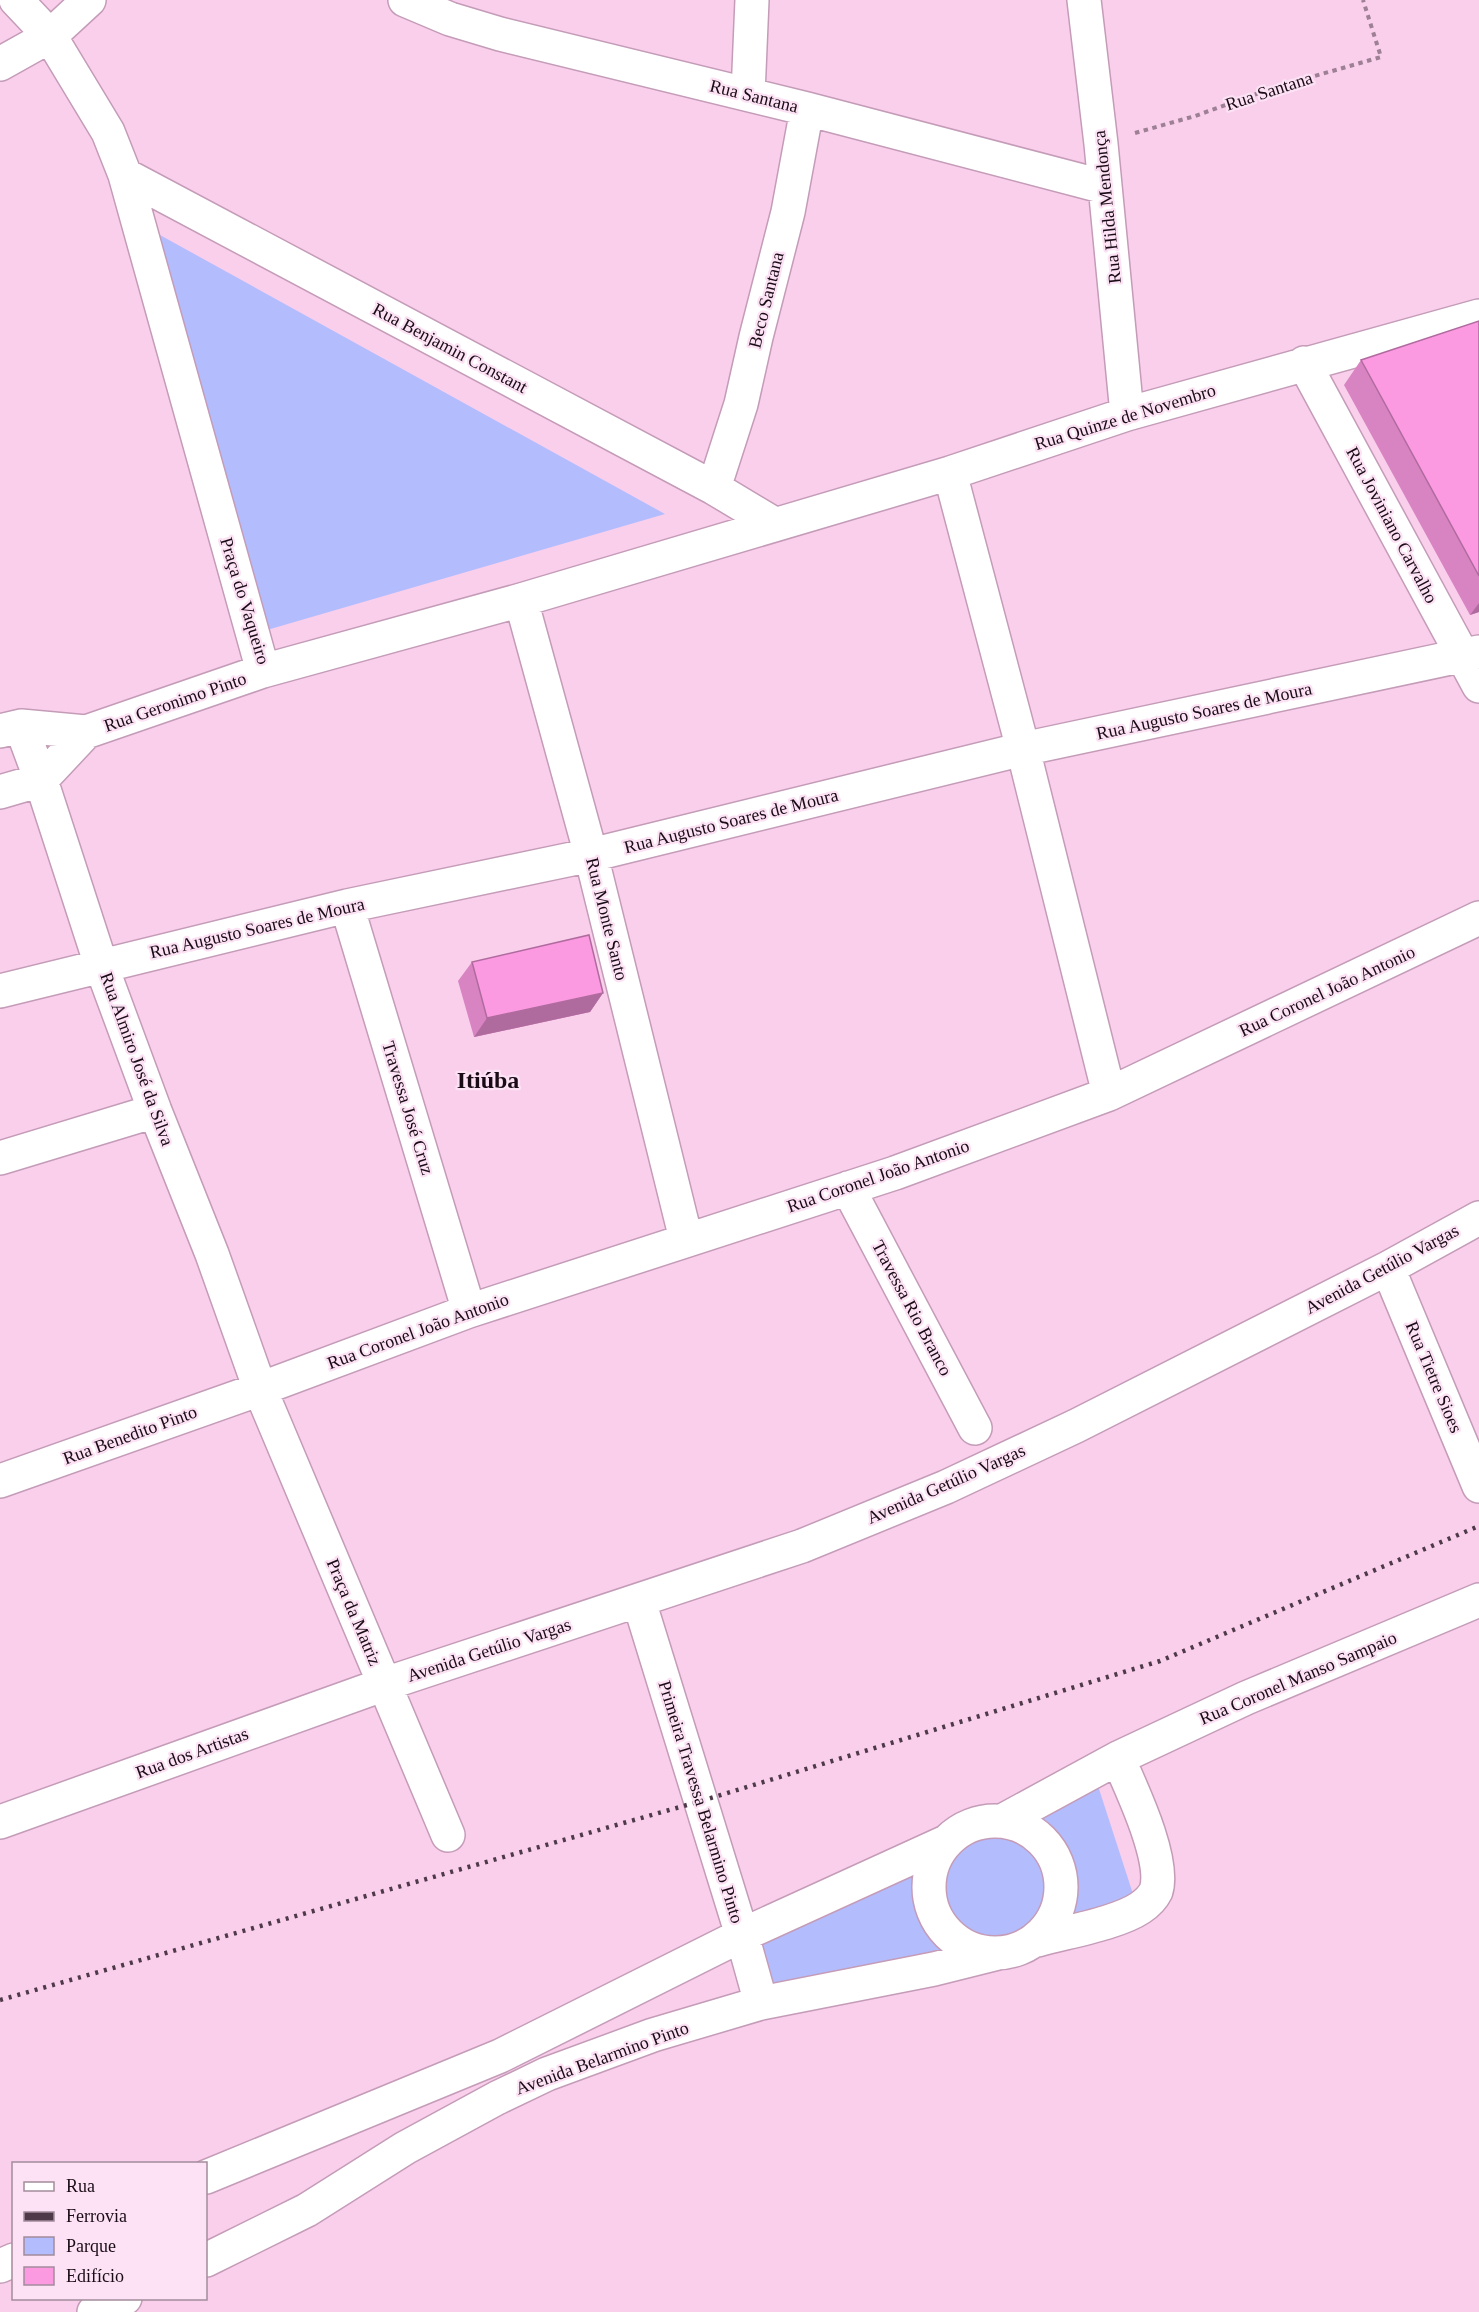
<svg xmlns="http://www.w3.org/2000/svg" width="1479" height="2312" viewBox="0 0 1479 2312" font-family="'Times New Roman',serif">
  <rect width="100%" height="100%" fill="#f9cfec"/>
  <path fill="#b3bdfe" d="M 140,224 L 665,514 L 267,630 Z
    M 1089,1758 L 1133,1894 L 1022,1944 L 761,2003 L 742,1935 Z"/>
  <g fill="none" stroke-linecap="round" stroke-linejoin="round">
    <g stroke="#c49cb8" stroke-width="36">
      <path id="minor" d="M 16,0 L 50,36 L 108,132 L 125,175 L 263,671
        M 405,0 L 450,19 L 500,34 L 807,109 L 1105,187
        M 1084,0 L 1101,144 L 1127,414
        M 0,64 L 50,36 L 89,0
        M 748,94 L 752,0
        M 125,175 L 714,488 L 774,524
        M 1304,363 L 1479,686
        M 950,473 L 1023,749 L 1109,1094
        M 714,488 L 741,404 L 756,337 L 788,212 L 807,109
        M 521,600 L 591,855 L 686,1239
        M 21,726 L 41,780 L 101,965 L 155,1111 L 212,1254 L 260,1389 L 448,1835
        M 0,731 L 21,726 L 86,732 L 263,671 L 521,600 L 950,473 L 1127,414 L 1479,316
        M 0,792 L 41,780 L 86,732
        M 347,906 L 469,1311
        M 0,991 L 347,906 L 591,855 L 1023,749 L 1479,652
        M 0,1158 L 155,1111
        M 848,1188 L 975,1428
        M 1388,1268 L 1479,1486
        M 0,1481 L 260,1389 L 469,1311 L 895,1173 L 1109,1094 L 1479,918
        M 639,1601 L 742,1935 L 761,2003
        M 1004,1820 L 1118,1758 L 1246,1698 L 1479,1600
        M929 1887a66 66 0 1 1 132 0a66 66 0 1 1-132 0Z
        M 0,1822 L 385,1684 L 802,1546 L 946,1487 L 1076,1426 L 1388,1268 L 1479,1218
        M 1038,1940 C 1066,1932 1118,1923 1140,1908 C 1146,1904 1153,1897 1156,1891 C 1166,1860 1131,1788 1118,1758
        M 206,2177 L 500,2056 L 742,1935 L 946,1842
        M 206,2260 L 307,2210 L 405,2148 L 497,2098 L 547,2074 L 653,2035 L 761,2003 L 934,1969 L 998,1953
        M 0,2266 L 14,2260
        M 94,2312 L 125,2298"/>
    </g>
    <path stroke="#9e8095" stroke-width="4" stroke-dasharray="4.5 4.5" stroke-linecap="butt" d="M 1135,133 L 1195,116 L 1273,88 L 1381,57 L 1363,0"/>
    <use href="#minor" stroke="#fff" stroke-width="33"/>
    <path stroke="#4e3948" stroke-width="4.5" stroke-dasharray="3 6" stroke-linecap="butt" d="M 0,2000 L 701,1801 L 1160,1661 L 1479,1526"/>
  </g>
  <path fill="#d884c2" d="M 1479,321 L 1479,612 L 1470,615 L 1344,385 L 1361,360 Z
    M 472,962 L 603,993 L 590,1012 L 474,1037 L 458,981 Z"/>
  <path fill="#b06b9e" d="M 1479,603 L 1479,612 L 1470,615 Z
    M 603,993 L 590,1012 L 474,1037 L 487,1018 Z"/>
  <path fill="#fb99e1" stroke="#b06b9e" stroke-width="1.5" d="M 1479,321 L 1479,576 L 1361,360 Z
    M 589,935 L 603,993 L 487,1018 L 472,962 Z"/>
  <g text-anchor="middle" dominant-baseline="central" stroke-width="4.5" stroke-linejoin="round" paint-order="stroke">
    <g font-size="18" fill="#1a0c16" stroke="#fce2f4">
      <text transform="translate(1269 91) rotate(-18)">Rua Santana</text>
      <text transform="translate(754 96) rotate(14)">Rua Santana</text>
      <text transform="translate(1107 207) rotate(-96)">Rua Hilda Mendonça</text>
      <text transform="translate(766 300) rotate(-76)">Beco Santana</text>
      <text transform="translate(450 348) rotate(28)">Rua Benjamin Constant</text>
      <text transform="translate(1125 417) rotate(-17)">Rua Quinze de Novembro</text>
      <text transform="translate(1392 525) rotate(62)">Rua Joviniano Carvalho</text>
      <text transform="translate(245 601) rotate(73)">Praça do Vaqueiro</text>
      <text transform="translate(175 702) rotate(-19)">Rua Geronimo Pinto</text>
      <text transform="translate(1204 711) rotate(-12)">Rua Augusto Soares de Moura</text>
      <text transform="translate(731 821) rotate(-14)">Rua Augusto Soares de Moura</text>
      <text transform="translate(607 919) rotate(76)">Rua Monte Santo</text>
      <text transform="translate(257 928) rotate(-13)">Rua Augusto Soares de Moura</text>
      <text transform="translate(1327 991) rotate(-25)">Rua Coronel João Antonio</text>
      <text transform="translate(137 1059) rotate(70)">Rua Almiro José da Silva</text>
      <text transform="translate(408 1108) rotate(73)">Travessa José Cruz</text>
      <text transform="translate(878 1176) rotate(-19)">Rua Coronel João Antonio</text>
      <text transform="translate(1382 1269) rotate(-28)">Avenida Getúlio Vargas</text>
      <text transform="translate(912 1308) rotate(62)">Travessa Rio Branco</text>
      <text transform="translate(418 1331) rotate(-20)">Rua Coronel João Antonio</text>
      <text transform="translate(1434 1377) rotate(67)">Rua Tietre Sioes</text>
      <text transform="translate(130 1435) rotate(-20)">Rua Benedito Pinto</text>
      <text transform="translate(946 1484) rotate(-24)">Avenida Getúlio Vargas</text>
      <text transform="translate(354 1612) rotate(67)">Praça da Matriz</text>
      <text transform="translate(489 1650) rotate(-18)">Avenida Getúlio Vargas</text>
      <text transform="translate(1298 1678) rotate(-23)">Rua Coronel Manso Sampaio</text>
      <text transform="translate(192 1753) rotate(-20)">Rua dos Artistas</text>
      <text transform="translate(701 1802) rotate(73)">Primeira Travessa Belarmino Pinto</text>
      <text transform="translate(602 2058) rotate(-20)">Avenida Belarmino Pinto</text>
    </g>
    <g font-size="24" font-weight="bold" fill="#1a0c16" stroke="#fce2f4">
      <text x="488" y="1080">Itiúba</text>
    </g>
  </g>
  <rect x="12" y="2162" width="195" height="138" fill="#fce2f4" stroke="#a28c9b" stroke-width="1.5"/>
  <rect x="24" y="2182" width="30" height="9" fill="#ffffff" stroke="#a28c9b" stroke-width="1.5"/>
  <text x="66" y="2192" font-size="18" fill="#1a0c16">Rua</text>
  <rect x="24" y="2212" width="30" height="9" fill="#4e3948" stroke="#a28c9b" stroke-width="1.5"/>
  <text x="66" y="2222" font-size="18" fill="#1a0c16">Ferrovia</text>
  <rect x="24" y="2237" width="30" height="18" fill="#b3bdfe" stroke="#a28c9b" stroke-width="1.5"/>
  <text x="66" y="2252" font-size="18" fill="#1a0c16">Parque</text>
  <rect x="24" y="2267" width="30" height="18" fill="#fb99e1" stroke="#a28c9b" stroke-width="1.5"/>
  <text x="66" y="2282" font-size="18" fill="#1a0c16">Edifício</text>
</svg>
